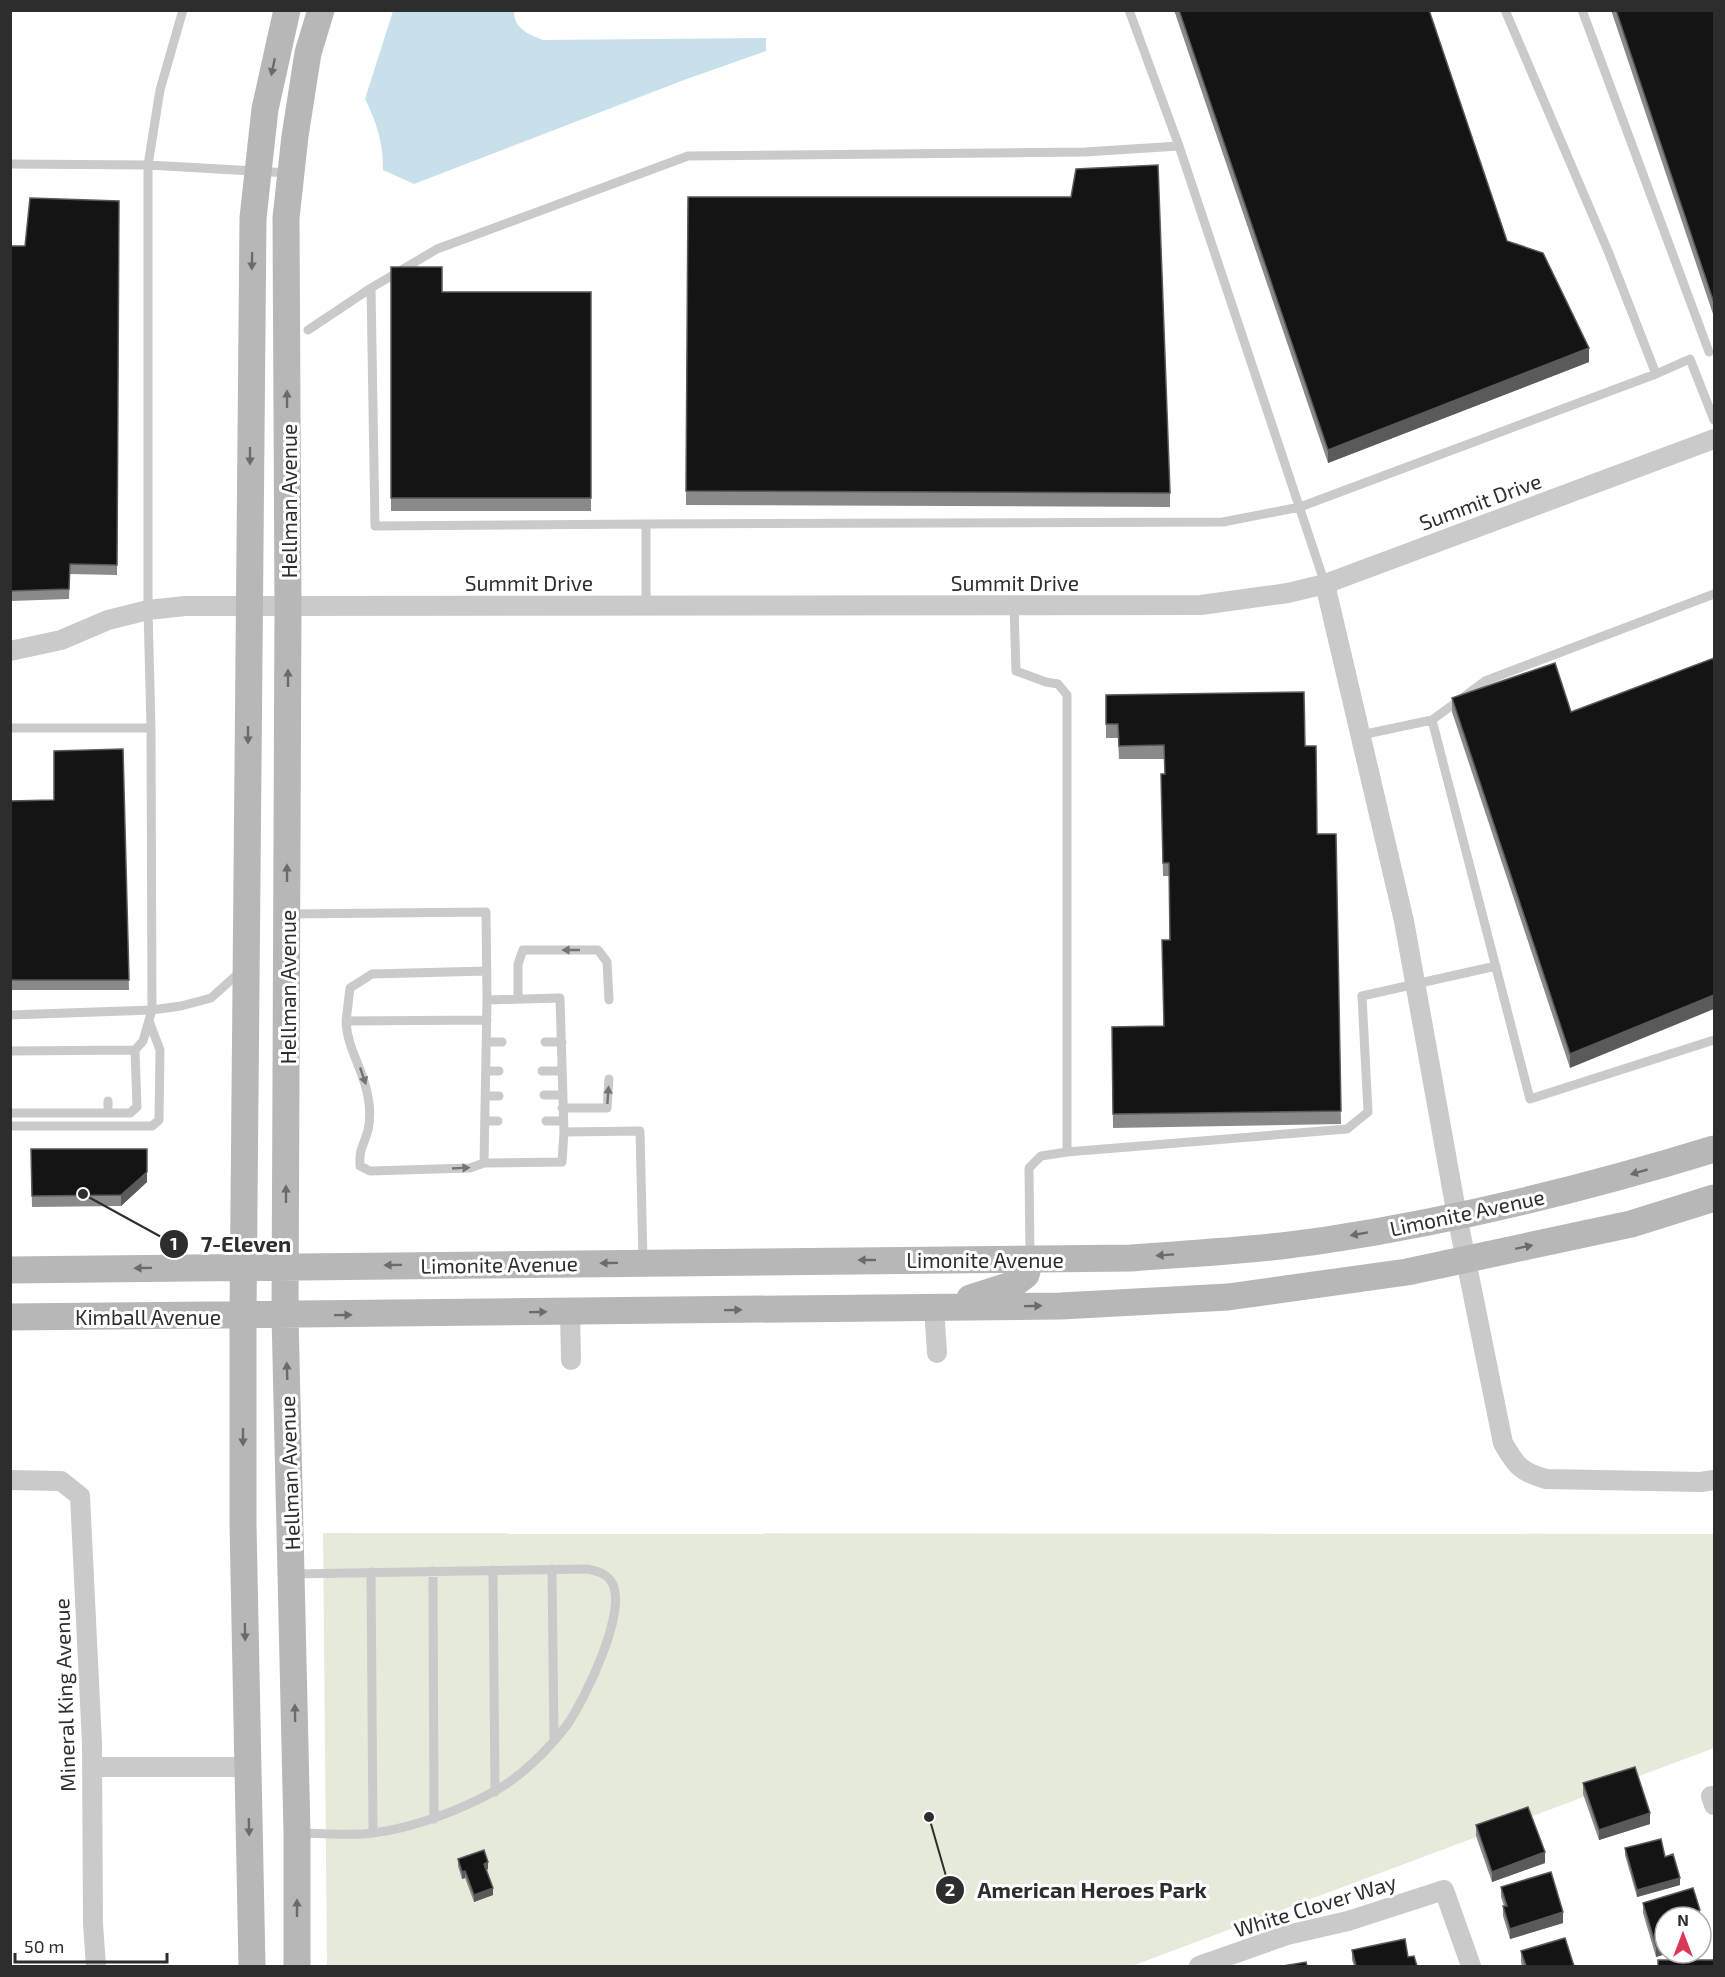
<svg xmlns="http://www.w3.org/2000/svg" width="1725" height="1977" viewBox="0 0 1725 1977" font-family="'Exo 2',sans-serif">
  <rect width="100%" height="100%" fill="#fff"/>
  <path fill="#e5eadb" d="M 323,1533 L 1714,1534 L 1714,1748 L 1132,1966 L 327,1966 Z"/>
  <path fill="#c8e0e9" d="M 393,11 L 514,11 C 514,29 528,34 543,40 L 766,38 L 766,51 L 684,80 L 414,184 L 383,170 C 383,141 377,124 365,99 Z"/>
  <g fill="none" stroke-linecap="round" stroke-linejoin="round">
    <path stroke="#cacaca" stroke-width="9" d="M 1505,10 L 1608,251 L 1656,374
      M 1582,10 L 1709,352
      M 1179,146 L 1325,584
      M 10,164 L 148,165 L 289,173
      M 371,288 L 437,249 L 688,156 L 1085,152 L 1179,146 L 1129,10
      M 308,330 L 371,288 L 375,526 L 646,524 L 646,606
      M 646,524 L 1223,522 L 1300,507 L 1656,374 L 1690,359 L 1714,420
      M 1014,606 L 1016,671 L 1046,682 L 1058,684 L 1067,695 L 1067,1152 L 1347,1129 L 1368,1112 L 1362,996 L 1496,966
      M 1432,720 L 1530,1099 L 1714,1040
      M 10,728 L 151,728
      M 1361,735 L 1432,720 L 1485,681 L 1714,594
      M 289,914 L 486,912 L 487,1000 L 560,998 L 564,1132 L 640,1131 L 643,1260
      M 487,971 L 372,974 L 350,988 L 346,1021 L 487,1020
      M 518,998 L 518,964 L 523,950 L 598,950 L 607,962 L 609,1000
      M 487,1000 L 484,1163 L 562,1162 L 564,1132
      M 10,1015 L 152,1010 L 151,728 L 148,610 L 148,165 L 160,90 L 183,10
      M 346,1021 C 347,1049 364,1070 368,1097 C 370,1107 370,1121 368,1130 C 364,1146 359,1147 360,1166 L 370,1171 L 470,1168 L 484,1163
      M 486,1042 L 502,1042
      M 545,1042 L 562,1042
      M 10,1051 L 135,1050
      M 486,1071 L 499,1071
      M 542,1071 L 561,1071
      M 544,1095 L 562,1095
      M 486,1096 L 499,1096
      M 108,1101 L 108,1113
      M 562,1108 L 607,1108 L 609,1079
      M 10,1113 L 130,1113 L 137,1107 L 135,1050 L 143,1041 L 152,1010 L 181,1006 L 211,998 L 241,971
      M 485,1121 L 498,1121
      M 546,1121 L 563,1121
      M 10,1126 L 152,1126 L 159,1120 L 160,1050 L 149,1021
      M 1030,1256 L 1029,1168 L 1041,1156 L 1067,1152
      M 552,1569 L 554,1739
      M 493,1570 L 495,1792
      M 433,1571 L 434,1819
      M 371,1572 L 373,1833
      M 293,1574 L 587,1569 C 597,1571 605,1573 611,1581 C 630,1608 584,1701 567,1725 C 549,1749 520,1778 493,1792 C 458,1811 413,1828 373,1833 C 349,1836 323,1833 300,1833"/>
    <path stroke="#cacaca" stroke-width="20" d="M 1325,584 L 1404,921 L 1457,1216 L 1503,1443 C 1516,1466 1521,1472 1546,1479 L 1701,1482 L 1714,1480
      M 10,651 L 61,640 L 108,620 L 148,610 L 185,606 L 1201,605 L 1288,593 L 1325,584 L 1714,439
      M 934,1307 L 937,1353
      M 570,1312 L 571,1360
      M 10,1480 L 61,1481 L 80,1496 L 92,1744 L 93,1924 L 96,1966
      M 92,1767 L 248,1767
      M 1711,1796 L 1714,1805
      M 1199,1966 L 1287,1935 L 1348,1921 L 1444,1890 L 1471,1966"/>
    <path stroke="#b7b7b7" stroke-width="27" d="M 10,1270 L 1131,1258 C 1196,1253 1261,1250 1326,1240 C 1457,1220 1587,1188 1714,1149
      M 970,1298 L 1014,1284 L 1026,1275 L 1030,1259
      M 10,1317 L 1061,1306 L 1228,1297 L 1407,1272 L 1631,1224 L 1714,1198
      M 252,1966 L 243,1524 L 243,1315 L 253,218 L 265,109 L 287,10
      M 297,1966 L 297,1833 L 285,1315 L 288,606 L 286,218 L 295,136 L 308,53 L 321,10"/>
  </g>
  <path fill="#8a8a8a" d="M 1174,10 L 1429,10 L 1507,241 L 1589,362 L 1328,463 Z
    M 1611,10 L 1714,10 L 1714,317 Z
    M 688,197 L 1071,197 L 1170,493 L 1170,507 L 686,505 Z
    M 119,201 L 117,575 L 70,574 L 69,599 L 10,601 L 10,246 L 25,246 Z
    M 391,267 L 442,292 L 591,292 L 591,511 L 391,511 Z
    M 1106,695 L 1305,746 L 1317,834 L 1336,834 L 1341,1124 L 1113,1128 L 1112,1027 L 1163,1026 L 1170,940 L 1169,876 L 1163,876 L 1161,774 L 1165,774 L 1164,759 L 1119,759 L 1118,738 L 1106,738 Z
    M 1452,698 L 1571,712 L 1570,1068 L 1452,712 Z
    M 123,749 L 129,990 L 10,990 L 10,801 L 54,800 Z
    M 31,1149 L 147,1182 L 121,1206 L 32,1207 Z
    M 1583,1783 L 1650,1824 L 1599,1840 L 1583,1794 Z
    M 1476,1825 L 1545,1863 L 1492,1882 L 1476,1836 Z
    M 1625,1848 L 1665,1857 L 1680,1885 L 1637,1897 L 1625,1855 Z
    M 458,1859 L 488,1869 L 487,1870 L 493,1895 L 474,1902 L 465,1878 L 462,1879 L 458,1866 Z
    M 1501,1887 L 1563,1923 L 1510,1939 L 1503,1916 L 1503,1906 L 1504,1906 L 1501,1897 Z
    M 1643,1903 L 1700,1917 L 1665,1953 L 1669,1953 L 1656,1957 L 1643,1913 Z
    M 1352,1950 L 1408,1957 L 1417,1966 L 1354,1966 L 1352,1960 Z
    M 1521,1951 L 1574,1966 L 1522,1966 L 1521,1962 Z"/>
  <path fill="#5a5a5a" d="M 1589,348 L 1589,362 L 1328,463 L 1328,450 Z
    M 1714,995 L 1714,1009 L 1570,1068 L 1570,1054 Z
    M 147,1172 L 147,1182 L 121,1206 L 121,1195 Z
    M 1650,1813 L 1650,1824 L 1599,1840 L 1599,1830 Z
    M 1545,1852 L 1545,1863 L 1492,1882 L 1492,1872 Z
    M 488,1862 L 488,1869 L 484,1871 L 484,1864 Z
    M 465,1871 L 465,1878 L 462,1879 L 462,1872 Z
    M 1680,1878 L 1680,1885 L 1637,1897 L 1637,1890 Z
    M 493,1888 L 493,1895 L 474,1902 L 474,1895 Z
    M 1700,1910 L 1700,1917 L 1694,1917 L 1694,1912 Z
    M 1563,1912 L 1563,1923 L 1510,1939 L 1510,1929 Z
    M 1665,1944 L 1665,1953 L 1669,1953 L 1656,1957 L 1656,1946 Z"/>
  <path fill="#141414" stroke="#5a5a5a" stroke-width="1.5" d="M 1179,10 L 1429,10 L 1507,241 L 1543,253 L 1589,348 L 1328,450 Z
    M 1616,10 L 1714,10 L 1714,303 Z
    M 1158,165 L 1170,493 L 686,491 L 688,197 L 1071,197 L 1076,169 Z
    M 30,198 L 119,201 L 117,565 L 70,564 L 69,589 L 10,591 L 10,246 L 25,246 Z
    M 391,267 L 442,267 L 442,292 L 591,292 L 591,498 L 391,498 Z
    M 1714,658 L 1714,995 L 1570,1054 L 1452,698 L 1555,663 L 1571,712 Z
    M 1304,692 L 1305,746 L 1316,746 L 1317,834 L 1336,834 L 1341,1111 L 1113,1114 L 1112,1027 L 1164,1026 L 1162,940 L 1170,940 L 1169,863 L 1163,863 L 1161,774 L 1165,774 L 1164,745 L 1119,746 L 1118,724 L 1106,724 L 1106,695 Z
    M 123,749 L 129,980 L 10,980 L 10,801 L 54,800 L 54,751 Z
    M 31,1149 L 147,1149 L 147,1172 L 121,1195 L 32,1196 Z
    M 1635,1767 L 1650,1813 L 1599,1830 L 1583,1783 Z
    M 1528,1807 L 1545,1852 L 1492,1872 L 1476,1825 Z
    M 1661,1839 L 1665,1857 L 1673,1854 L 1680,1878 L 1637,1890 L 1625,1848 Z
    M 484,1850 L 488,1862 L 484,1864 L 493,1888 L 474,1895 L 465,1871 L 462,1872 L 458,1859 Z
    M 1551,1872 L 1563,1912 L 1510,1929 L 1503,1906 L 1507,1906 L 1501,1887 Z
    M 1693,1888 L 1700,1910 L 1694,1912 L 1696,1917 L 1665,1917 L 1665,1944 L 1656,1946 L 1643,1903 Z
    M 1565,1938 L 1574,1966 L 1526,1966 L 1521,1951 Z
    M 1405,1939 L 1408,1957 L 1414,1956 L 1417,1966 L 1356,1966 L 1352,1950 Z
    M 1658,1960 L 1714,1960 L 1714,1966 L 1658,1966 Z
    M 1306,1962 L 1307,1966 L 1283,1966 Z"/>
  <defs><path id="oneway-solid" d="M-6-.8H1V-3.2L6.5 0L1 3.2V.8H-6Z" transform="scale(1.5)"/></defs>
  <g fill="#6b6b6b">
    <use href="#oneway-solid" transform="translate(273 67) rotate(102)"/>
    <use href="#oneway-solid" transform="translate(252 261) rotate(91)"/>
    <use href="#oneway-solid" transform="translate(287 399) rotate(-90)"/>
    <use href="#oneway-solid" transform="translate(250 456) rotate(90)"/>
    <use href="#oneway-solid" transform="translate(288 678) rotate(-90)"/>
    <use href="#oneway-solid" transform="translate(248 735) rotate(90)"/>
    <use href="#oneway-solid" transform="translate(287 873) rotate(-90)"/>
    <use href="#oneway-solid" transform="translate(1639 1172) rotate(164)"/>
    <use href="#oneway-solid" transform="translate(286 1194) rotate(-90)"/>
    <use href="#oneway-solid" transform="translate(1359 1234) rotate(170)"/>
    <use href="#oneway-solid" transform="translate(1524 1247) rotate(-12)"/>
    <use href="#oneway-solid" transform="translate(1165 1255) rotate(176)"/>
    <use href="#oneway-solid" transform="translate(867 1260) rotate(180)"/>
    <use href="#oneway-solid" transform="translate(609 1263) rotate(179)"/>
    <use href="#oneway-solid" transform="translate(393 1265) rotate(179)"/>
    <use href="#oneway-solid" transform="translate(143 1268) rotate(179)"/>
    <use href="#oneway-solid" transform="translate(1033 1306) rotate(-1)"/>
    <use href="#oneway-solid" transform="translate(733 1310) rotate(-1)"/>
    <use href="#oneway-solid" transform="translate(538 1312) rotate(-1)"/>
    <use href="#oneway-solid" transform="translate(343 1315) rotate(-1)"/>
    <use href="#oneway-solid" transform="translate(287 1371) rotate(-92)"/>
    <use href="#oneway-solid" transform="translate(243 1437) rotate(90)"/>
    <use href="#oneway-solid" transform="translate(245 1632) rotate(89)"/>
    <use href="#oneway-solid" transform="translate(295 1713) rotate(-91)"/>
    <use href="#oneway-solid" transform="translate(249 1827) rotate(89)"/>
    <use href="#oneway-solid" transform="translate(297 1908) rotate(-90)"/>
  </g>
  <g fill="#747474">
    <use href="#oneway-solid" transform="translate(571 950) rotate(180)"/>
    <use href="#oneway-solid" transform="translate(363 1076) rotate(71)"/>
    <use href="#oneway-solid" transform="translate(608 1095) rotate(-86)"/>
    <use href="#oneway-solid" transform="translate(461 1168) rotate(-3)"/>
  </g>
  <g text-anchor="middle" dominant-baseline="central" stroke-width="6" stroke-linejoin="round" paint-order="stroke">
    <g font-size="21" fill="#2d2d2d" stroke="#fff">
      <text transform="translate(288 501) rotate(-90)">Hellman Avenue</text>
      <text transform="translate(1480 501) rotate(-20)">Summit Drive</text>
      <text x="529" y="582">Summit Drive</text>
      <text x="1015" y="582">Summit Drive</text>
      <text transform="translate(287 987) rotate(-90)">Hellman Avenue</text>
      <text transform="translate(1467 1212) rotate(-12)">Limonite Avenue</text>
      <text x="985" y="1259">Limonite Avenue</text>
      <text transform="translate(499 1264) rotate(-1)">Limonite Avenue</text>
      <text x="148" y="1316">Kimball Avenue</text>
      <text transform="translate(289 1473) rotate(-92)">Hellman Avenue</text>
      <text transform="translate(64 1695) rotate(-92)">Mineral King Avenue</text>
      <text transform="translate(1315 1905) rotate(-17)">White Clover Way</text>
    </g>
  </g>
  <path fill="none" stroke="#2d2d2d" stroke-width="2" d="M83 1194L174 1244M929 1817L950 1890"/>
  <g fill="#2d2d2d" stroke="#fff" stroke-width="2">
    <circle cx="83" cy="1194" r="6"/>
    <circle cx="929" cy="1817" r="6"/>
    <circle cx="174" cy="1244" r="15"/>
    <circle cx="950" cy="1890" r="15"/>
  </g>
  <g font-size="18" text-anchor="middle" font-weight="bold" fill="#fff">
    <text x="174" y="1250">1</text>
    <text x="950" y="1896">2</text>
  </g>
  <g font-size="22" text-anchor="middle" font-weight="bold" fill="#2d2d2d" stroke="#fff" stroke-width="6" stroke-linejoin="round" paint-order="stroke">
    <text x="246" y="1252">7-Eleven</text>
    <text x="1092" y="1898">American Heroes Park</text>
  </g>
  <rect width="1725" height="1977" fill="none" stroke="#2d2d2d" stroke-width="24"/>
  <g transform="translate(1683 1935)"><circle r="28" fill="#ffffff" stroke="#ababab" stroke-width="1.5"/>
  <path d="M0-4.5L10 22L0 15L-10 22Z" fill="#db3858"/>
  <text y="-9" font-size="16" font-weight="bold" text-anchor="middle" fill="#2d2d2d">N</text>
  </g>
  <path d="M15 1953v9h152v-9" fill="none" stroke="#2d2d2d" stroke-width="3"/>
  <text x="24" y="1953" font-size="18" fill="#2d2d2d" stroke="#ffffff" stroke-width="4.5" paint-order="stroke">50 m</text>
</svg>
